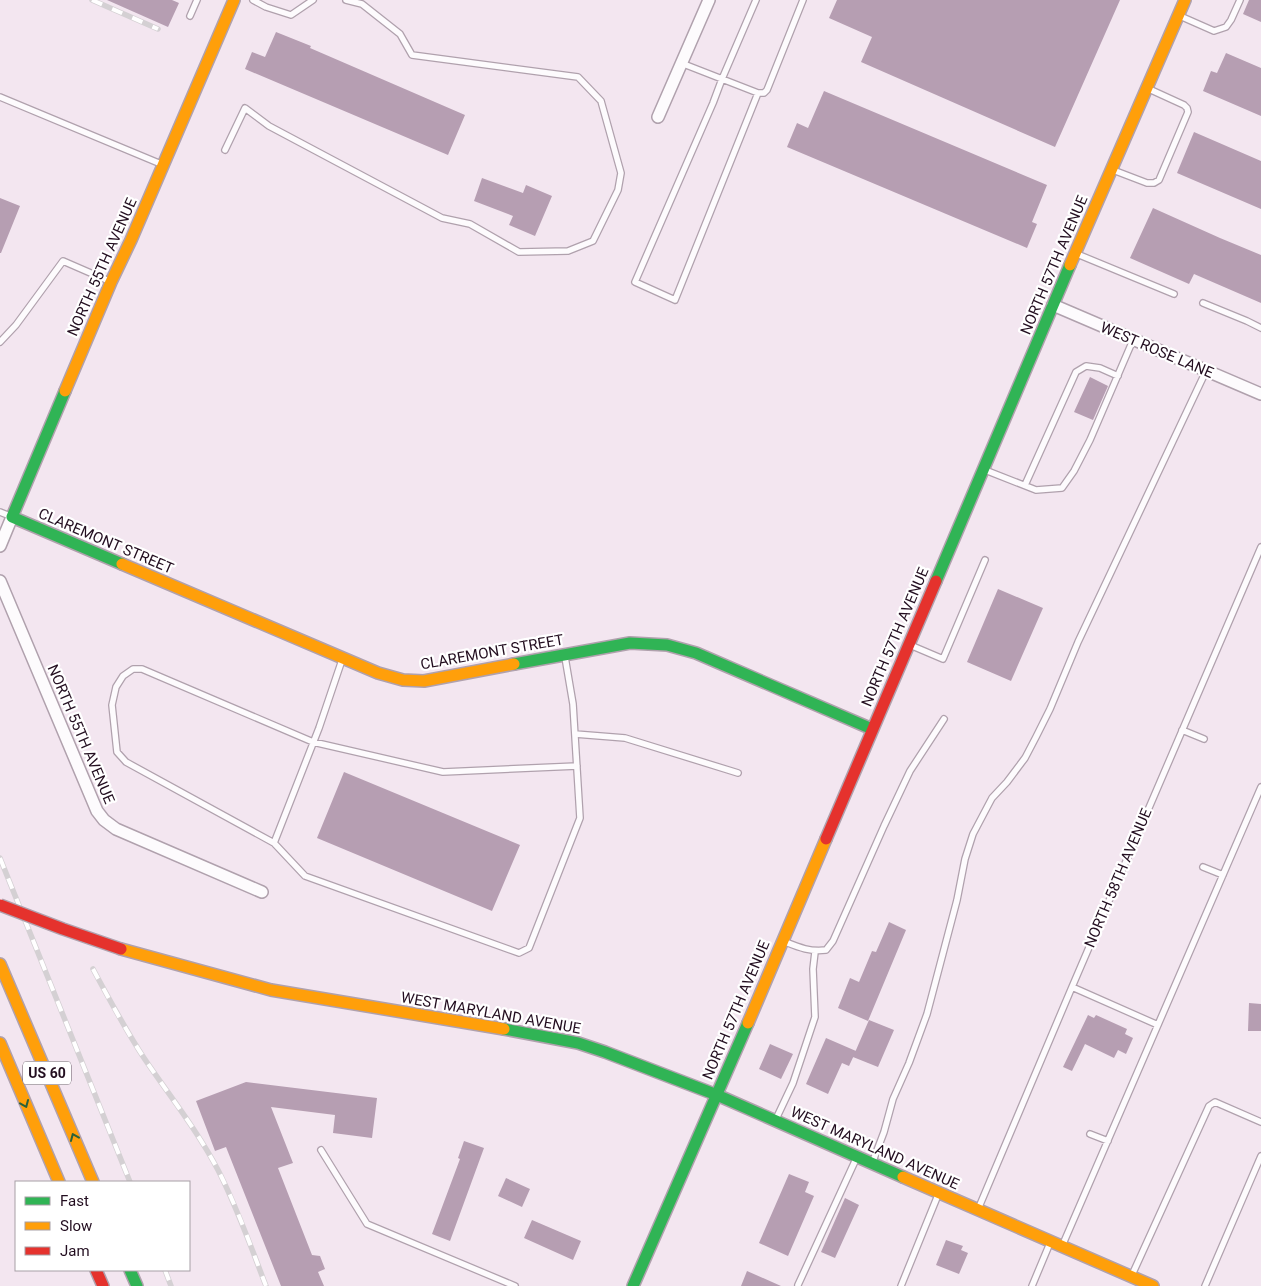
<svg xmlns="http://www.w3.org/2000/svg" width="1261" height="1286" viewBox="0 0 1261 1286" font-family="Roboto,sans-serif">
  <rect width="100%" height="100%" fill="#f3e6f0"/>
  <path fill="#b69eb2" d="M 107,0 L 172,0 L 179,3 L 168,27 Z
    M 837,0 L 1120,0 L 1055,147 L 861,62 L 872,37 L 829,18 Z
    M 1249,0 L 1261,0 L 1261,22 L 1243,14 Z
    M 276,32 L 311,46 L 310,48 L 465,115 L 448,155 L 245,69 L 252,52 L 265,57 Z
    M 1226,53 L 1261,68 L 1261,116 L 1203,91 L 1211,71 L 1217,73 Z
    M 824,91 L 1047,185 L 1032,222 L 1037,224 L 1027,248 L 787,147 L 797,123 L 808,128 Z
    M 1194,132 L 1261,161 L 1261,209 L 1177,173 Z
    M 482,178 L 523,193 L 526,185 L 552,196 L 535,236 L 509,225 L 513,216 L 474,201 Z
    M 0,198 L 20,206 L 1,253 L 0,253 Z
    M 1153,208 L 1220,238 L 1261,255 L 1261,303 L 1194,274 L 1189,284 L 1130,258 Z
    M 1090,377 L 1108,386 L 1093,420 L 1074,412 Z
    M 998,589 L 1043,608 L 1011,681 L 967,662 Z
    M 344,772 L 520,845 L 492,911 L 317,838 Z
    M 889,922 L 906,930 L 868,1021 L 838,1008 L 850,978 L 859,982 L 872,951 L 876,952 Z
    M 1249,1003 L 1261,1004 L 1261,1031 L 1248,1031 Z
    M 1088,1015 L 1094,1018 L 1096,1015 L 1127,1029 L 1125,1034 L 1133,1038 L 1126,1054 L 1118,1050 L 1114,1058 L 1085,1044 L 1072,1071 L 1063,1067 Z
    M 869,1020 L 894,1030 L 878,1067 L 853,1057 Z
    M 826,1038 L 856,1051 L 849,1066 L 842,1063 L 828,1094 L 806,1084 Z
    M 770,1044 L 793,1054 L 781,1079 L 759,1069 Z
    M 246,1082 L 377,1098 L 372,1138 L 333,1133 L 335,1115 L 271,1107 L 293,1163 L 278,1168 L 312,1255 L 320,1256 L 325,1269 L 318,1272 L 324,1286 L 281,1286 L 226,1147 L 215,1151 L 196,1101 Z
    M 464,1141 L 484,1148 L 450,1241 L 432,1234 L 460,1159 L 458,1158 Z
    M 789,1174 L 809,1182 L 805,1192 L 814,1196 L 788,1256 L 759,1243 Z
    M 506,1178 L 530,1189 L 522,1207 L 498,1196 Z
    M 845,1198 L 859,1205 L 835,1258 L 821,1252 Z
    M 532,1220 L 581,1241 L 573,1260 L 524,1238 Z
    M 946,1240 L 963,1246 L 961,1250 L 968,1253 L 959,1274 L 936,1265 Z
    M 747,1271 L 781,1286 L 741,1286 Z"/>
  <g fill="none" stroke-linecap="round" stroke-linejoin="round">
    <g stroke="#b0a1ad" stroke-width="8">
      <path id="lane" d="M 253,0 L 266,7 L 291,15 L 313,0
        M 756,0 L 722,79 L 713,103 L 635,282 L 675,300 L 758,93
        M 190,16 L 197,0
        M 1180,16 L 1214,31 L 1226,27 L 1231,20 L 1240,0
        M 681,63 L 758,93 L 764,93 L 767,90 L 803,0
        M 0,97 L 161,164
        M 225,150 L 245,108 L 269,126 L 442,218 L 470,224 L 519,252 L 568,251 L 593,241 L 618,190 L 621,173 L 601,101 L 578,77 L 412,55 L 400,34 L 362,4 L 346,0
        M 1113,170 L 1147,183 L 1154,183 L 1159,180 L 1188,112 L 1187,108 L 1184,105 L 1149,89
        M 1077,254 L 1174,294
        M 1203,303 L 1247,321 L 1261,328
        M 0,342 L 16,325 L 63,261 L 109,281
        M 985,470 L 1036,490 L 1062,488 L 1074,471 L 1090,440 L 1133,340
        M 1025,485 L 1076,372 L 1086,366 L 1100,368 L 1118,376
        M 0,512 L 10,516
        M 910,645 L 943,659 L 985,560
        M 342,660 L 319,728 L 274,843 L 305,876 L 519,953 L 529,948 L 580,818 L 573,704 L 565,657
        M 1182,730 L 1204,739
        M 575,734 L 625,738 L 738,773
        M 274,843 L 126,762 L 117,752 L 112,705 L 116,687 L 123,676 L 133,669 L 142,669 L 313,742 L 443,772 L 577,766
        M 1203,867 L 1223,875
        M 783,941 C 798,947 809,952 826,950 L 833,941 L 884,826 L 910,771 L 944,719
        M 1072,987 L 1158,1025
        M 776,1119 L 793,1083 L 815,1017 L 813,969 L 815,952
        M 1090,1134 L 1108,1141
        M 321,1150 L 367,1224 L 515,1286
        M 873,1161 L 884,1132 L 893,1099 L 909,1063 L 927,1014 L 957,900 L 965,859 L 973,834 L 992,798 L 1007,782 L 1025,758 L 1036,737 L 1050,709 L 1078,642 L 1206,371
        M 979,1207 L 1072,987 L 1261,547
        M 1063,1244 L 1261,787
        M 1132,1275 L 1209,1106 L 1215,1102 L 1261,1122
        M 798,1285 L 856,1159
        M 901,1286 L 938,1195
        M 1032,1286 L 1050,1243
        M 1205,1286 L 1261,1156"/>
    </g>
    <g stroke="#b0a1ad" stroke-width="14">
      <path id="street" d="M 658,117 L 709,0
        M 1053,305 L 1261,394
        M 0,546 L 12,517
        M 0,581 L 97,811 L 104,820 L 116,829 L 262,892"/>
    </g>
    <g stroke="#b0a1ad" stroke-width="14">
      <path id="fast" d="M 65,391 L 12,517 L 122,564
        M 936,581 L 1070,265
        M 514,664 L 630,643 L 667,645 L 696,653 L 872,729
        M 504,1029 L 578,1043 L 605,1052 L 717,1095 L 903,1177
        M 130,1270 L 137,1286
        M 633,1286 L 748,1023"/>
    </g>
    <g stroke="#b0a1ad" stroke-width="14">
      <path id="slow" d="M 1070,265 L 1185,0
        M 65,391 L 111,282 L 131,240 L 234,0
        M 122,564 L 378,673 L 403,680 L 424,681 L 514,664
        M 121,949 L 271,990 L 504,1029
        M 0,964 L 93,1182
        M 748,1023 L 826,839
        M 0,1043 L 59,1182
        M 903,1177 L 1153,1286"/>
    </g>
    <g stroke="#b0a1ad" stroke-width="14">
      <path id="jam" d="M 826,839 L 936,581
        M 96,1270 L 103,1286"/>
    </g>
    <use href="#lane" stroke="#fdfbfd" stroke-width="5.5"/>
    <use href="#street" stroke="#fdfbfd" stroke-width="11"/>
    <use href="#fast" stroke="#30b455" stroke-width="11"/>
    <use href="#slow" stroke="#ff9f0a" stroke-width="11"/>
    <use href="#jam" stroke="#e5322d" stroke-width="11"/>
    <g stroke="#d4d0d3" stroke-width="5.5">
      <path id="rail" d="M 92,0 L 158,29
        M 0,858 L 130,1182
        M 93,969 C 109,999 125,1029 144,1058 C 169,1095 197,1130 218,1170 C 237,1207 251,1247 266,1286
        M 165,1270 L 171,1286"/>
    </g>
    <use href="#rail" stroke="#fff" stroke-width="4" stroke-dasharray="11" stroke-linecap="butt"/>
    <g stroke="#b0a1ad" stroke-width="14" stroke-linecap="butt">
      <path id="jam-bridge" d="M 0,905 L 63,929 L 121,949"/>
    </g>
    <use href="#jam-bridge" stroke="#e5322d" stroke-width="11"/>
  </g>
  <defs><path id="oneway-chevron" d="M-2-3.5L2.5 0L-2 3.5" fill="none" stroke-width="1.6" stroke-linecap="round" stroke-linejoin="round" transform="scale(1.25)"/></defs>
  <g stroke="#2a613a">
    <use href="#oneway-chevron" transform="translate(25 1104) rotate(67)"/>
    <use href="#oneway-chevron" transform="translate(74 1137) rotate(-113)"/>
  </g>
  <g text-anchor="middle" dominant-baseline="central" stroke-width="4.5" stroke-linejoin="round" paint-order="stroke">
    <rect fill="#fff" stroke="#655663" stroke-width="1" x="23" y="1061.5" width="48" height="23" rx="4"/>
    <g font-size="14" font-weight="bold" fill="#230e20">
      <text x="47" y="1073">US 60</text>
    </g>
    <g font-size="15" fill="#230e20" stroke="#fff">
      <text transform="translate(1054 265) rotate(-67)">NORTH 57TH AVENUE</text>
      <text transform="translate(102 267) rotate(-66)">NORTH 55TH AVENUE</text>
      <text transform="translate(1157 350) rotate(23)">WEST ROSE LANE</text>
      <text transform="translate(106 541) rotate(23)">CLAREMONT STREET</text>
      <text transform="translate(895 637) rotate(-67)">NORTH 57TH AVENUE</text>
      <text transform="translate(492 652) rotate(-10)">CLAREMONT STREET</text>
      <text transform="translate(81 734) rotate(67)">NORTH 55TH AVENUE</text>
      <text transform="translate(1118 878) rotate(-67)">NORTH 58TH AVENUE</text>
      <text transform="translate(736 1010) rotate(-67)">NORTH 57TH AVENUE</text>
      <text transform="translate(491 1013) rotate(10)">WEST MARYLAND AVENUE</text>
      <text transform="translate(875 1148) rotate(24)">WEST MARYLAND AVENUE</text>
    </g>
  </g>
  <rect x="15" y="1181" width="175" height="90" fill="#ffffff" stroke="#a79fa6"/>
  <rect x="25" y="1197" width="25" height="8" fill="#30b455" stroke="#a79fa6"/>
  <text x="60" y="1206" font-size="15" fill="#230e20">Fast</text>
  <rect x="25" y="1222" width="25" height="8" fill="#ff9f0a" stroke="#a79fa6"/>
  <text x="60" y="1231" font-size="15" fill="#230e20">Slow</text>
  <rect x="25" y="1247" width="25" height="8" fill="#e5322d" stroke="#a79fa6"/>
  <text x="60" y="1256" font-size="15" fill="#230e20">Jam</text>
</svg>
